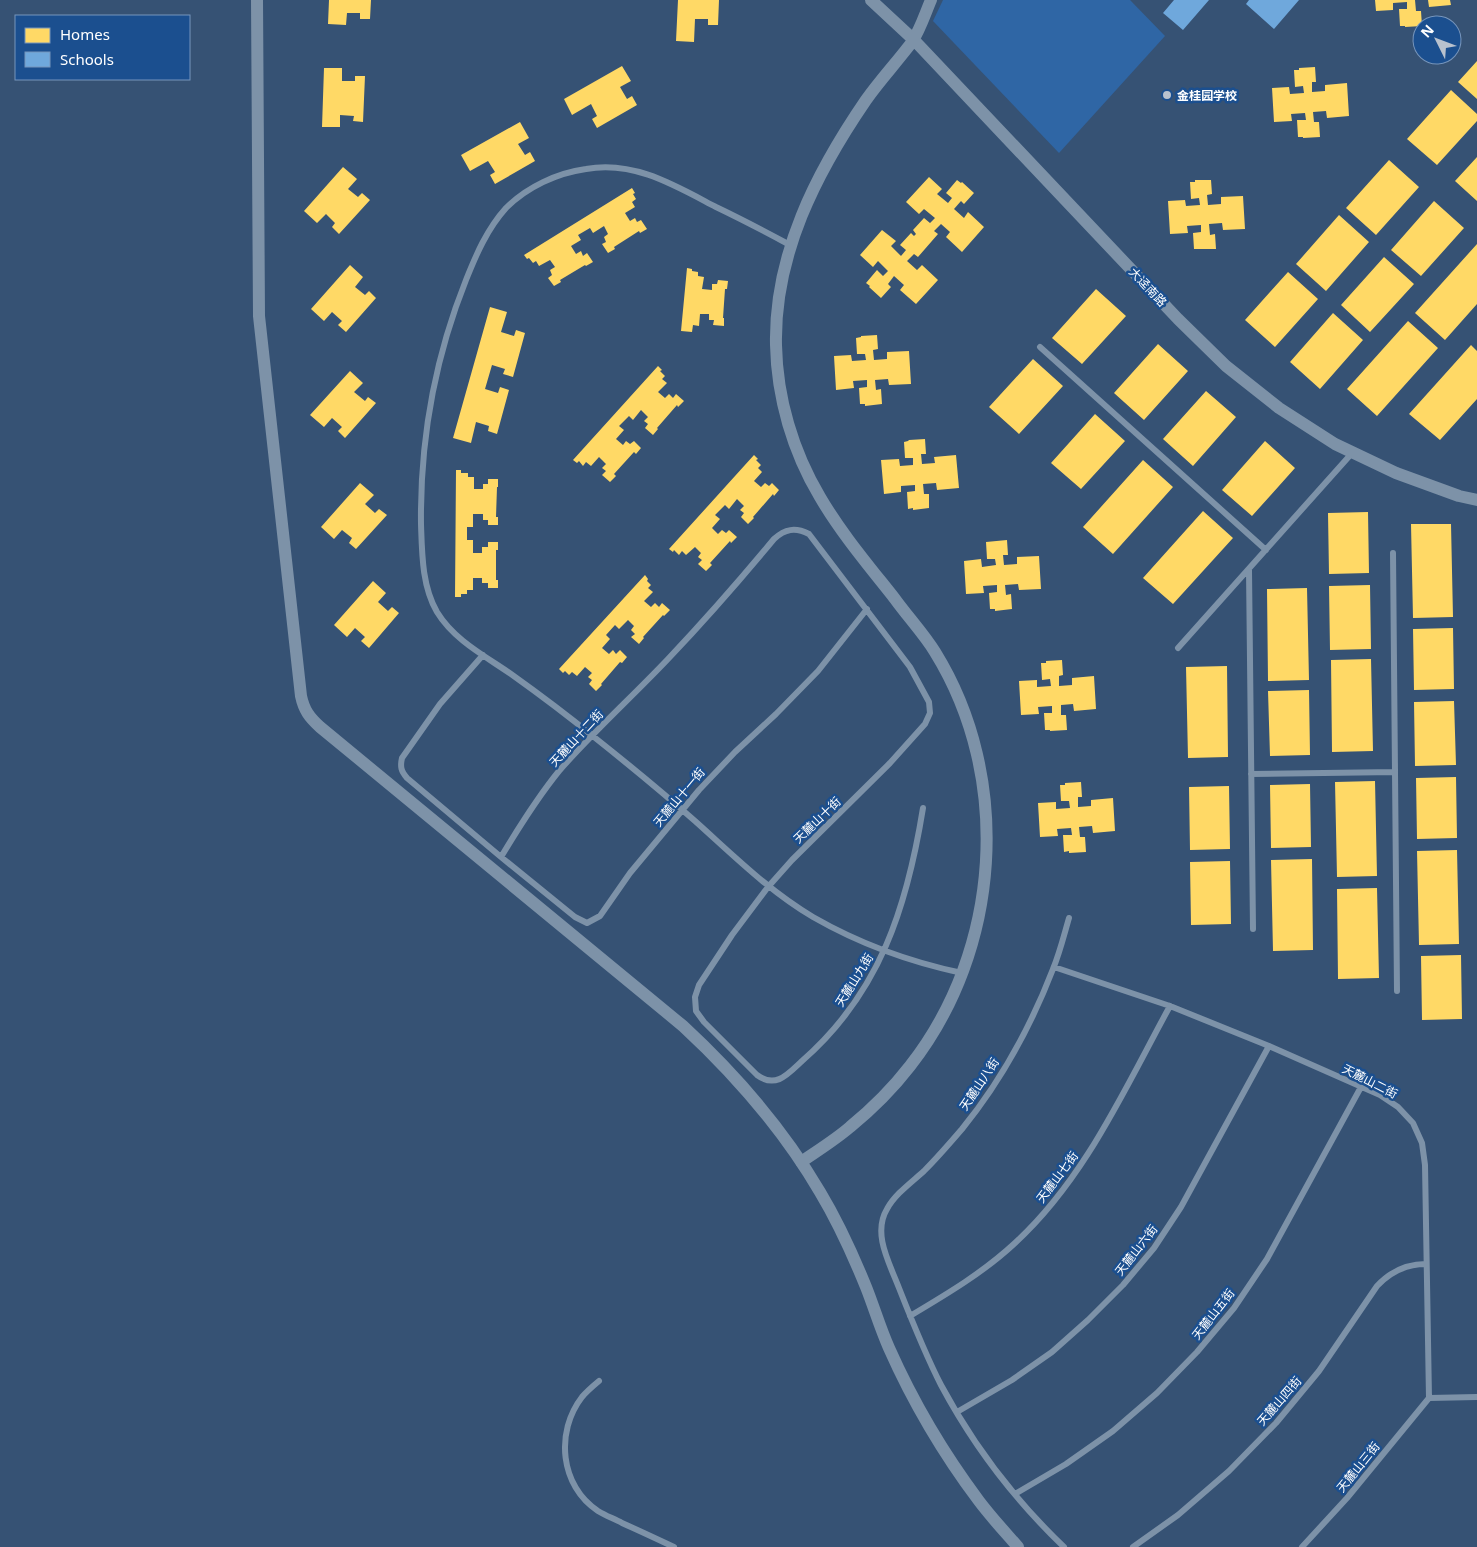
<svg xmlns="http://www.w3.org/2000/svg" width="1477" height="1547" viewBox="0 0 1477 1547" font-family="'Noto Sans','Noto Sans SC',sans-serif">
  <rect width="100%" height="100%" fill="#365274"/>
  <path fill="#2f66a5" d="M 943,0 L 1130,0 L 1165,36 L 1059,153 L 933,21 Z"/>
  <path fill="#ffd966" d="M 329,0 L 371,0 L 370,19 L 360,19 L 360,13 L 347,13 L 346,25 L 328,24 Z
    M 678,0 L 719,0 L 718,25 L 708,25 L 708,19 L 695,19 L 694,42 L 676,41 Z
    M 1375,0 L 1415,0 L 1416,11 L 1421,11 L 1422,26 L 1405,27 L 1405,26 L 1400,26 L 1399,9 L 1407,9 L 1407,2 L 1393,3 L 1393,10 L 1376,11 Z
    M 1428,0 L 1450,0 L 1451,5 L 1429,7 Z
    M 1477,61 L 1477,99 L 1458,82 Z
    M 622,66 L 631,81 L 620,87 L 627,99 L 632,96 L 637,105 L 597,128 L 592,119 L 597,116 L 591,104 L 572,115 L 564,99 Z
    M 1315,67 L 1316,82 L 1312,82 L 1312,92 L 1325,91 L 1325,85 L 1347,83 L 1349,116 L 1327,118 L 1326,111 L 1313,112 L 1314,122 L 1319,122 L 1320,137 L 1303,138 L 1303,137 L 1298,137 L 1297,120 L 1306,120 L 1305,113 L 1291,114 L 1292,121 L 1274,122 L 1272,88 L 1289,87 L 1290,94 L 1304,93 L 1303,86 L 1295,87 L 1294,70 L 1299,70 L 1299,68 Z
    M 324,68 L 342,68 L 342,81 L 355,81 L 355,76 L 365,76 L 363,122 L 353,121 L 354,116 L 340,115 L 340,127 L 322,127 Z
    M 1451,90 L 1477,114 L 1477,121 L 1437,165 L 1407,139 Z
    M 520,122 L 529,138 L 518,144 L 525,155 L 530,152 L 535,161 L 495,184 L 490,175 L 495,172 L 488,161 L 470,171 L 461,155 Z
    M 1477,157 L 1477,201 L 1455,181 Z
    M 1389,160 L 1419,187 L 1376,235 L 1346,208 Z
    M 343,167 L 357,179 L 348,189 L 358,197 L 362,193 L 370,200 L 339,234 L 332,227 L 335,223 L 326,214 L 317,223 L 304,211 Z
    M 929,177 L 942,189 L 937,194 L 948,203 L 952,198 L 946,193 L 957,180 L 961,183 L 962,182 L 974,193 L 964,204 L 961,201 L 954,209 L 964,218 L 968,212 L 984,227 L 962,252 L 946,237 L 950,232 L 941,224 L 934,231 L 938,234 L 918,257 L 914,254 L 907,261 L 917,270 L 922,265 L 938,280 L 916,304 L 900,290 L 904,285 L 894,276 L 888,284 L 891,287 L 881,298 L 869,287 L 870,286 L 866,283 L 877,270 L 883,276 L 888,271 L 878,261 L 873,267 L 860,255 L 882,230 L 896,241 L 891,246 L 901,256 L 906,250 L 900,245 L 911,233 L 914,236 L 916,234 L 913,230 L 924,218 L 930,223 L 935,218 L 924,209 L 919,214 L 906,202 Z
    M 1195,180 L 1211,180 L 1212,194 L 1207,195 L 1208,205 L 1221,204 L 1221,197 L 1243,196 L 1245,229 L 1223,230 L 1222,223 L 1209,224 L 1210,235 L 1215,234 L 1216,249 L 1194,249 L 1193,233 L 1201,232 L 1201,225 L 1187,226 L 1188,233 L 1170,234 L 1168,201 L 1185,200 L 1186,206 L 1200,205 L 1199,198 L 1191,199 L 1190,182 L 1195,182 Z
    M 632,188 L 635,193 L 633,194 L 636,199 L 632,202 L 635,207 L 625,213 L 630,221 L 635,218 L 637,222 L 641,220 L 647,229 L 640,233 L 639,231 L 614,247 L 615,249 L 608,253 L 602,244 L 606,242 L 604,237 L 608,234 L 604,226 L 593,233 L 590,228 L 578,235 L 581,240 L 571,246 L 576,254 L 581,251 L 583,256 L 587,253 L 593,262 L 586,266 L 585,265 L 560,280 L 561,282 L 554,286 L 548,278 L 552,275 L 550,270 L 555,267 L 550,260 L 539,266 L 536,261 L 533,263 L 529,258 L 527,259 L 524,255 Z
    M 1434,201 L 1464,228 L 1421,276 L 1391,250 Z
    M 1339,215 L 1369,242 L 1326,291 L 1296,264 Z
    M 1477,244 L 1477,304 L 1445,340 L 1415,313 Z
    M 1384,257 L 1414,284 L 1370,332 L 1341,305 Z
    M 350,265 L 363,277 L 355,287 L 365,295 L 369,291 L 376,298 L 346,332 L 338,325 L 342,321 L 332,312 L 324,321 L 311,309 Z
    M 687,268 L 692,269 L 692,271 L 698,272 L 698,276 L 704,277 L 702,289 L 712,290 L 712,284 L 717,284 L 718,280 L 728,281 L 727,289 L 725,289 L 723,318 L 724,318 L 724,326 L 713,325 L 714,320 L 709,320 L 709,314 L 700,314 L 699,326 L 693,325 L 692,332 L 681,331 Z
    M 1288,272 L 1318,299 L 1275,347 L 1245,320 Z
    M 1096,289 L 1126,316 L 1082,364 L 1052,338 Z
    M 490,307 L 507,312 L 501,332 L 514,336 L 516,330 L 525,333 L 513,377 L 503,374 L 505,369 L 492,365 L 485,389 L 498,393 L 500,387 L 509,390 L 497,434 L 488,431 L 489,426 L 476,422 L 471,443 L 453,438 Z
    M 1333,313 L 1363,340 L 1320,389 L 1290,362 Z
    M 1408,321 L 1438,348 L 1377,416 L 1347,389 Z
    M 877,335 L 878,349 L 873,350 L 874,360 L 887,359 L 887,352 L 909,351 L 911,384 L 889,385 L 888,379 L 875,380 L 876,390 L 881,389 L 882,404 L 865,406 L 865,404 L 860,404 L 859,388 L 867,387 L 867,380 L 853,381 L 854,388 L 836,390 L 834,356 L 851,355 L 852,361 L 866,360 L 865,354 L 857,354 L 856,338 L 861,337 L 861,336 Z
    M 1158,344 L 1188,371 L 1144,420 L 1114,393 Z
    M 1471,345 L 1477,351 L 1477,399 L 1440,440 L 1409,414 Z
    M 1033,359 L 1063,386 L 1019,434 L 989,407 Z
    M 658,366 L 662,370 L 660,371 L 665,376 L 662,379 L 667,383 L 658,392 L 665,398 L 669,394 L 673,398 L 676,394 L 684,401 L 678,407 L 677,405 L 657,428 L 658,429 L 653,435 L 645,428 L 648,424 L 644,421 L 648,417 L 641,410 L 633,420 L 629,416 L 619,426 L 624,430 L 616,439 L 623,445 L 626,441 L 630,444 L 634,441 L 641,448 L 636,454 L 634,452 L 614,474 L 616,476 L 610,482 L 602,475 L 606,471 L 602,468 L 606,464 L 599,457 L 591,466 L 586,462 L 583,466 L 579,461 L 577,463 L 573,460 Z
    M 350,371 L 363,383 L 354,392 L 365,401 L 368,397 L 376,403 L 345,438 L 338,431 L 342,427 L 332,418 L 324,427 L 310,415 Z
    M 1206,391 L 1236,417 L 1193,466 L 1163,439 Z
    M 1095,414 L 1125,441 L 1081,489 L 1051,463 Z
    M 925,439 L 926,454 L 921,454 L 922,464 L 935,463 L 934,457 L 956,455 L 959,488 L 937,490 L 936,483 L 923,484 L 924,494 L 929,494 L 929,508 L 913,510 L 913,508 L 908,509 L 907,492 L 915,491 L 915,485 L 901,486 L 901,492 L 884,494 L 881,460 L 899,459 L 900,466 L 913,465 L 913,458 L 905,458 L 904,442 L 908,441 L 909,440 Z
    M 1265,441 L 1295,468 L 1252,516 L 1222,490 Z
    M 754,455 L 758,459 L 756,460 L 761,465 L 758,468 L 762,472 L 754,481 L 761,487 L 765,483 L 769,486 L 772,483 L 779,490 L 774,496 L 773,494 L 753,517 L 754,518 L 748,524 L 741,517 L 744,513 L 740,510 L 744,506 L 737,499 L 729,509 L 725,505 L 715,515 L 720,519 L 712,528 L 718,534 L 722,530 L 726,533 L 729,530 L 737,537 L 731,543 L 730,541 L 710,563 L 712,565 L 706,571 L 698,564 L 702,560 L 698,557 L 701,553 L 695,547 L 686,555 L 682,551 L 679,555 L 674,550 L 673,552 L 669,549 Z
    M 1143,460 L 1173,487 L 1113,554 L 1083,527 Z
    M 456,470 L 461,470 L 461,473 L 468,473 L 468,477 L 474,477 L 474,489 L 483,489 L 483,484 L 488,484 L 488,479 L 498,479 L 498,487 L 497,487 L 496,517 L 498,517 L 498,525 L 488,525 L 488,520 L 483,520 L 483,514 L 473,514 L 473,527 L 467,527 L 467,540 L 473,540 L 473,553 L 482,553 L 482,547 L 488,547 L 488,542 L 498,542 L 498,550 L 496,550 L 496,580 L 498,580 L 498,588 L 488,588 L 488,583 L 482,583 L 482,578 L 473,578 L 473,590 L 467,590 L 467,594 L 461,594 L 461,597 L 455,597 Z
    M 360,483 L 374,495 L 365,504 L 375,513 L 379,509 L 387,515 L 356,549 L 349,543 L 352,538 L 342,530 L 334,539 L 321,527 Z
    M 1203,511 L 1233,538 L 1173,604 L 1143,578 Z
    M 1368,512 L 1369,573 L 1329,574 L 1328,513 Z
    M 1411,524 L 1451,524 L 1453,617 L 1413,618 Z
    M 1007,540 L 1008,555 L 1003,555 L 1004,565 L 1017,564 L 1017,557 L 1039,556 L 1041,589 L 1019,590 L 1018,584 L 1005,585 L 1006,595 L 1011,594 L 1012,609 L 995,611 L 995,609 L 990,609 L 989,593 L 997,592 L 997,585 L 983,586 L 984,593 L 966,594 L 964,561 L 981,559 L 982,567 L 996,565 L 995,559 L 987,559 L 986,542 Z
    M 645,575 L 648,579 L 647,581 L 651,585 L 648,588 L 653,592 L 644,601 L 651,607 L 655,603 L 659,607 L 662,603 L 670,610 L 664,616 L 663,615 L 643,637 L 644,638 L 639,644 L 631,637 L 635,634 L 631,630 L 634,626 L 628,620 L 619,629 L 615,625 L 606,635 L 610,639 L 602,648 L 609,654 L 613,650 L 616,654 L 620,650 L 627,657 L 622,663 L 620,662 L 601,684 L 602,685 L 596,691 L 589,684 L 592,680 L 588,677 L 592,673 L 585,667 L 577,676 L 572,672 L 569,675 L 565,671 L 563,673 L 559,669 Z
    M 373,581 L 386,593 L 378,602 L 388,611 L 392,607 L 399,613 L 369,648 L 361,641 L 365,637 L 355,628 L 347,637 L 334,625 Z
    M 1370,585 L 1371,649 L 1330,650 L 1329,586 Z
    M 1307,588 L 1309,680 L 1268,681 L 1267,589 Z
    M 1453,628 L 1454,689 L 1414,690 L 1413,629 Z
    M 1371,659 L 1373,751 L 1332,752 L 1331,660 Z
    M 1062,660 L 1063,675 L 1059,676 L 1059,686 L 1072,685 L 1072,678 L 1094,676 L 1096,709 L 1074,711 L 1073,704 L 1061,705 L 1061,715 L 1066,715 L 1067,730 L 1050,731 L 1050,730 L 1045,730 L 1044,713 L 1052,713 L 1052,706 L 1038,707 L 1039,714 L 1021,715 L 1019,681 L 1037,680 L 1037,687 L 1051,686 L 1050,679 L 1042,680 L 1041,663 L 1046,663 L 1046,661 Z
    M 1227,666 L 1228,757 L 1188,758 L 1186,667 Z
    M 1309,690 L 1310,755 L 1270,756 L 1268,691 Z
    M 1454,701 L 1456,765 L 1415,766 L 1414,702 Z
    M 1456,777 L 1457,838 L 1417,839 L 1416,778 Z
    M 1375,781 L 1377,876 L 1337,877 L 1335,782 Z
    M 1081,782 L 1082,797 L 1078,797 L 1078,807 L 1091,806 L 1091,800 L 1113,798 L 1115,831 L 1093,833 L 1092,826 L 1079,827 L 1080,837 L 1085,837 L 1086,852 L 1069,853 L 1069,851 L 1064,852 L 1063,835 L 1072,835 L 1071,828 L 1057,829 L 1058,836 L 1040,837 L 1038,803 L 1056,802 L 1056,809 L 1070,808 L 1069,801 L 1061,801 L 1060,785 L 1065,785 L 1065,783 Z
    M 1310,784 L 1311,847 L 1271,848 L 1270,785 Z
    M 1229,786 L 1230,849 L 1190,850 L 1189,787 Z
    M 1457,850 L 1459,944 L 1419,945 L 1417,851 Z
    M 1312,859 L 1313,950 L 1273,951 L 1271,860 Z
    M 1230,861 L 1231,924 L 1191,925 L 1190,862 Z
    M 1377,888 L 1379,978 L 1338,979 L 1337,889 Z
    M 1461,955 L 1462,1019 L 1422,1020 L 1421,956 Z"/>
  <path fill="#6fa8dc" d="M 1174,0 L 1209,0 L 1183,30 L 1163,13 Z
    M 1249,0 L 1299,0 L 1274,29 L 1246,4 Z"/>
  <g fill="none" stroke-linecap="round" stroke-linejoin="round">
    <path stroke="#7d92a8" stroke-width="6" d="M 790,245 C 766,232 741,219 716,207 C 676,186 634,160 586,169 C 557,173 527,187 506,208 C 487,229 476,255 466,280 C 434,360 420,439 421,524 C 422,554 422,586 437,612 C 454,640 485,656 511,674 C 539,694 567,715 594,737 C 628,764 662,792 695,821 C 733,855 769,891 813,917 C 860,944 910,962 962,973
      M 1040,347 L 1266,550
      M 1393,553 L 1397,991
      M 1249,570 L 1253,929
      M 1178,648 L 1353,452
      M 483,655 L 440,704 L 402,758 C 400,767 401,771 407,778 L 501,857 C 519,827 537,798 559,771 C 593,732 632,697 668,659 C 705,620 740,580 774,539 C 785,529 795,527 809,534 L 910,667 L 929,702 L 930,713 L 925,724 L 890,763 L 792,860 L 768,887 L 732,935 L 699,985 L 695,997 L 696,1011 L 704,1022 L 757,1075 C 776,1089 788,1074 802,1061 C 880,993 907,907 923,808
      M 1251,774 L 1395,772
      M 501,857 L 575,917 L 587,923 L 600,916 L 630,873 L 699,790 L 735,752 L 776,714 L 818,671 L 867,609
      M 1054,967 L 1170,1006 L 1269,1046 L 1380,1095 L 1398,1107 L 1413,1123 L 1422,1143 L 1425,1165 L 1429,1398
      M 910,1316 C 947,1294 984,1272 1015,1243 C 1085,1179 1125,1088 1170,1006
      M 599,1381 C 593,1386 587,1391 582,1397 C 555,1432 560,1486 598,1511 C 606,1516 615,1519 622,1523 C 640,1531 657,1539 674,1547
      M 1429,1398 L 1477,1397
      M 957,1412 L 1012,1380 L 1052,1352 L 1088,1320 L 1123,1285 L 1154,1248 L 1181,1207 L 1269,1046
      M 1015,1494 L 1066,1464 L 1113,1431 L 1157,1393 L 1197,1352 L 1234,1308 L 1267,1259 L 1361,1087
      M 1064,1547 C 1015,1500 973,1445 941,1385 C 925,1354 912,1321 899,1288 C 890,1264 872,1234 887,1209 C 895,1194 912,1182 924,1171 C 937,1158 950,1143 962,1129 C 1001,1081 1031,1026 1053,969 C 1060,952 1064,935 1069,918
      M 1133,1547 L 1178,1515 L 1229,1471 L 1276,1423 L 1319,1371 L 1377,1286 C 1391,1271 1406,1264 1426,1264
      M 1302,1547 L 1347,1498 L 1429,1398"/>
    <path stroke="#7d92a8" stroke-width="12" d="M 257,0 L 259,316 L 301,696 C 304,710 309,717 320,727 L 683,1026 C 736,1075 783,1129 820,1192 C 838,1222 853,1255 866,1287 C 874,1307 880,1328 889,1348 C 913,1402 943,1453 979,1501 C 991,1517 1005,1532 1018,1547
      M 871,0 L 914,40 L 1178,319 L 1226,366 L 1279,408 L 1335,444 L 1396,473 L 1459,496 L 1477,500
      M 801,1162 C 817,1151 835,1140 850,1127 C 872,1109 893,1088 910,1066 C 1001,950 1013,778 935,652 C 924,634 908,617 895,599 C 869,566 841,533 820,497 C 793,452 777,398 776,345 C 774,255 816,173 866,100 C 880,80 897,62 912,42 C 920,30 925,14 931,0"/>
  </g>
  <circle fill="#b9c2ce" stroke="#1b4f8f" stroke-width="2" cx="1167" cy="95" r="5"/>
  <g text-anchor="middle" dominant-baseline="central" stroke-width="5" stroke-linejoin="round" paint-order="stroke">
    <g font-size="12" font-weight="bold" fill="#fff" stroke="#1b4f8f" text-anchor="start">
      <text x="1177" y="95">金桂园学校</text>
    </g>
    <g font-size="12" fill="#fff" stroke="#1b4f8f">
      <text transform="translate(1148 287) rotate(47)">大迳南路</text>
      <text transform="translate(576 738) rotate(-47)">天麓山十二街</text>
      <text transform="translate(679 797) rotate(-50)">天麓山十一街</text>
      <text transform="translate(817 820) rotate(-44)">天麓山十街</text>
      <text transform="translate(854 980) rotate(-58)">天麓山九街</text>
      <text transform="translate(1370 1081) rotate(27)">天麓山二街</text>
      <text transform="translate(979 1084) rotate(-56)">天麓山八街</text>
      <text transform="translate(1057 1177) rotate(-53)">天麓山七街</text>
      <text transform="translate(1136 1250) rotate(-52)">天麓山六街</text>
      <text transform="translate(1213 1314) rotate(-52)">天麓山五街</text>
      <text transform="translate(1279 1401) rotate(-49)">天麓山四街</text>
      <text transform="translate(1358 1467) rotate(-51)">天麓山三街</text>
    </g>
  </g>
  <rect x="15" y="15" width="175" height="65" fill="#1b4f8f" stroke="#7695bc"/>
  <rect x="25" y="28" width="25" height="15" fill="#ffd966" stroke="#7695bc"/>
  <text x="60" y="40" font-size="15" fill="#ffffff">Homes</text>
  <rect x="25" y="52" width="25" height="15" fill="#6fa8dc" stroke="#7695bc"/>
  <text x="60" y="65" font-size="15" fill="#ffffff">Schools</text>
  <g transform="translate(1437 40) rotate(312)"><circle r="24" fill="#1b4f8f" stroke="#7695bc"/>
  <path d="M0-4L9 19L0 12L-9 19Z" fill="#b9c2ce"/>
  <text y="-8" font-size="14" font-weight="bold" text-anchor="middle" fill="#ffffff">N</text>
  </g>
</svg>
